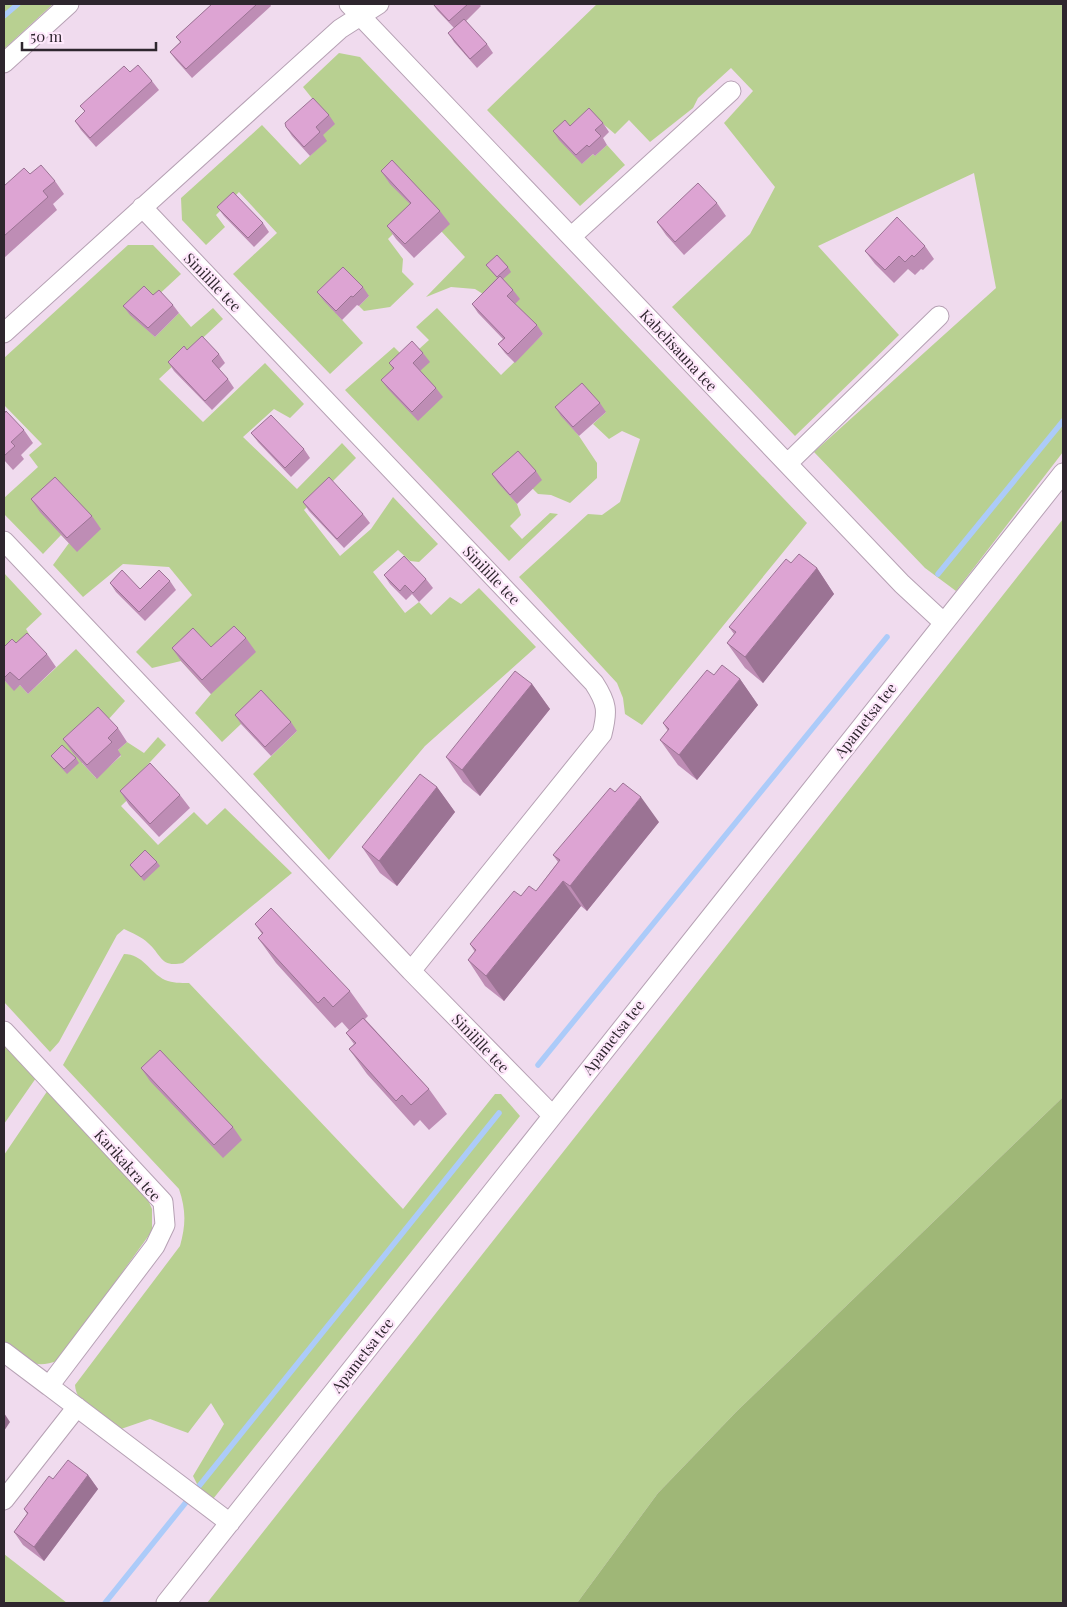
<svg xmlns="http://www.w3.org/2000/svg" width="1067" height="1607" viewBox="0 0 1067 1607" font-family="'Playfair Display',serif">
  <rect width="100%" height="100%" fill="#f0dbee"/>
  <path fill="#b8d091" d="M 4,4 L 53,4 L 4,49 Z
    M 597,4 L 1063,4 L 1063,452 L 956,591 L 925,568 L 814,452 L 996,288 L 974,173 L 818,246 L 899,335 L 795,436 L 672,307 L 750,234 L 775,187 L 724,123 L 753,91 L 731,68 L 698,98 L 693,108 L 650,142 L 629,120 L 615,134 L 595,117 L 582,164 L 593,154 L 595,156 L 607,145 L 625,165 L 580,206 L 487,110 Z
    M 339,53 L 360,57 L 807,523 L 642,725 L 625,714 L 623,698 L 617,683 L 519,577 L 588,514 L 602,515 L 620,502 L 640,439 L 622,431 L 609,439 L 593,424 L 606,412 L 562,416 L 579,436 L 597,463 L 597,478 L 570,503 L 551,495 L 538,494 L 533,489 L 499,483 L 517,504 L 521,515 L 510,526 L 522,539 L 550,513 L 558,514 L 509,561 L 345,390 L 394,347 L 419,372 L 418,350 L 429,340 L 416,327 L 437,308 L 501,375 L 543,334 L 507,312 L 519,299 L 491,299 L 475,289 L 451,287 L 426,297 L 465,257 L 442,232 L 416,211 L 388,239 L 403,259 L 402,272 L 414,284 L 390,307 L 364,311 L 359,306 L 369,296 L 324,300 L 363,343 L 330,374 L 233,274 L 277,233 L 239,192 L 216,215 L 225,227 L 206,245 L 182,220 L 181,198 L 262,125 L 300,165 L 326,141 L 322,136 L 319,107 L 303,87 Z
    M 128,245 L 153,245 L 181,274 L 154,299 L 130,314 L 155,337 L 179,313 L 191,327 L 213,308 L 223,319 L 159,379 L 203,422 L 265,363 L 304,404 L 290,418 L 274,409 L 243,437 L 297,489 L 342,443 L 356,458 L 304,510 L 340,556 L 371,529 L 393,497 L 438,544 L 419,562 L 410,561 L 398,550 L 373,572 L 405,613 L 419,602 L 431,615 L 450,597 L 461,604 L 479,588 L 536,647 L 425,746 L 329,860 L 253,774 L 297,731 L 241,724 L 222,742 L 195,713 L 211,694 L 181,661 L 152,668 L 136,652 L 192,595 L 169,567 L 123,564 L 83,597 L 53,565 L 69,543 L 61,535 L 43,554 L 4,514 L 4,498 L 38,467 L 29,455 L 42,444 L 4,405 L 4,358 Z
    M 1063,519 L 1063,1097 L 737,1411 L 658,1493 L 577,1603 L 207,1603 Z
    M 4,573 L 42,614 L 26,629 L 36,646 L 4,669 Z
    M 76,649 L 125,701 L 107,721 L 82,763 L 96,778 L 121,756 L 117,751 L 127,742 L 144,753 L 158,737 L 166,745 L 137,776 L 143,785 L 121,806 L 158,845 L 194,812 L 207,825 L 225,808 L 292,873 L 183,963 C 160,968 162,955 148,943 C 142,937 132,933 124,929 L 117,935 L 59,1042 L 50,1052 L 4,1002 L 4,680 L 14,690 L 20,685 L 28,694 Z
    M 124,954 C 143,954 149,972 165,980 C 173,983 180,983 189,983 L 403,1209 L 495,1094 L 501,1094 L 520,1116 L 213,1499 L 201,1492 L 193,1476 L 224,1424 L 211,1403 L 188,1433 L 150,1419 L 121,1429 C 105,1418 76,1406 75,1385 L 180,1246 C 186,1224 186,1210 179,1189 L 63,1065 Z
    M 4,1043 L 36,1078 L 4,1124 Z
    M 48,1090 L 145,1193 L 152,1209 L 152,1231 L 59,1360 C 32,1371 25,1359 4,1343 L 4,1155 Z
    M 4,1554 L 67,1603 L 4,1603 Z"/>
  <path fill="#9fb777" d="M 1063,1097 L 1063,1603 L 577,1603 L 658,1493 L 737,1411 Z"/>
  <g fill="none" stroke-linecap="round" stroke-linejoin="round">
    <path stroke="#accbf9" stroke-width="5.5" d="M 4,16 L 18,4
      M 938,574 L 1063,421
      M 538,1065 L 887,637
      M 105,1603 L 499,1113"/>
    <g stroke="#b6a1b4" stroke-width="21">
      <path id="minor" d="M 349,4 L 902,584 L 943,622
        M 4,63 L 69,4
        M 572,236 L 731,91
        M 4,333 L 340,29 L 379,4
        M 788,463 L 939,316
        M 4,541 L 411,971 L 602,734 C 608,711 607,703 594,683 L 142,207
        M 411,971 L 552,1115
        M 4,1031 L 163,1202 L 165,1225 L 155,1246 L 49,1386 L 4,1352
        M 49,1386 L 230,1523
        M 4,1500 L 77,1407
        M 166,1603 L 1063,473"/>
    </g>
    <use href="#minor" stroke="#fff" stroke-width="19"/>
  </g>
  <path fill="#be8db5" d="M 212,4 L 270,4 L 271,6 L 192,78 L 176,60 L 170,52 L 180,42 L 176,37 Z
    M 433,4 L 479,4 L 481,6 L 466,21 L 487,44 L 493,53 L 477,68 L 454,42 L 448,33 L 454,28 L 437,10 Z
    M 130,72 L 152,81 L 159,90 L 96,147 L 81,130 L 75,121 L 85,112 L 80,106 Z
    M 329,115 L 335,124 L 323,135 L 327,141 L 310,156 L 292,136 L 286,127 Z
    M 603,123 L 609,132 L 603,138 L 607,145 L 595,156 L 593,154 L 582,164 L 559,140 L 553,131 L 570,126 Z
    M 381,171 L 440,211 L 450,224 L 414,258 L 396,239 L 387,226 L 410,204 L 390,184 Z
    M 30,174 L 55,181 L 64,194 L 53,204 L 57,210 L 4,258 L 4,186 Z
    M 717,203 L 726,216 L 684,255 L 666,235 L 657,222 Z
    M 217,207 L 263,223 L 269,232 L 254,247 L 224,216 Z
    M 925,246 L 934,259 L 923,270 L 921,269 L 915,275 L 908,269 L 894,283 L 875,264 L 865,251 Z
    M 486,265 L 508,267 L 511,272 L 503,279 L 513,290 L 520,299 L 515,304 L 537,325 L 543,334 L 515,363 L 505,353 L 498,344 L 503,339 L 478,313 L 472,304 L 497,278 Z
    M 363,287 L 369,296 L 359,306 L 357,305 L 342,320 L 324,301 L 317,292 Z
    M 153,295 L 173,305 L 179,313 L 155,337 L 130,315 L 123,306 Z
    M 187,350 L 219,354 L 225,363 L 219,369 L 228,379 L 234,388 L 212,410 L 174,371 L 168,362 Z
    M 423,353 L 430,362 L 420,371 L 436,388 L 443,397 L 418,421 L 388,389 L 381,380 L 393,369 L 389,363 Z
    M 600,403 L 606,412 L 579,436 L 561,416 L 555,407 Z
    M 4,414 L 24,430 L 33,443 L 21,455 L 24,459 L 13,470 L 4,460 Z
    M 251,433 L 304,449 L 310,458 L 291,477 L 258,442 Z
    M 536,471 L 542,480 L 517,504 L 498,483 L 492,474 Z
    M 31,499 L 92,516 L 101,529 L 77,552 L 40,512 Z
    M 303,502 L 363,514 L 370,523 L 344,548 L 309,511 Z
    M 791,563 L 817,568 L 834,594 L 763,683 L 745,668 L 727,643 L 734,634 L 729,627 Z
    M 384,575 L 426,579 L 433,588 L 419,602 L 412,594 L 406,600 L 390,584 Z
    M 170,581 L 176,590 L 145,621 L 116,592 L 110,583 L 140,589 Z
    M 246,638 L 256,652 L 211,694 L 181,661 L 172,648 L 211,647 Z
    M 16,643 L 47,654 L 56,667 L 28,694 L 20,685 L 14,691 L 4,680 L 4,647 Z
    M 714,675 L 740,679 L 758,705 L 697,780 L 678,765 L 660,740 L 668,731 L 663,723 Z
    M 532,684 L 550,709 L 480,796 L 463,782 L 446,757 Z
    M 235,715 L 291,722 L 297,731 L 271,756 L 241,724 Z
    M 118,728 L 127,742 L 118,750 L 121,755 L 97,779 L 73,753 L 63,739 Z
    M 51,756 L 76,758 L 79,763 L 67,774 L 54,760 Z
    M 437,787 L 455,812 L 397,886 L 380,873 L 362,847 Z
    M 120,791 L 180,795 L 190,808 L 159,837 L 129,805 Z
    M 659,822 L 587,911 L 581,906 L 504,1001 L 485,986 L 468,960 L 475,952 L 470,944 L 521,896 L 536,891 L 558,862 L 553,855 Z
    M 157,862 L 160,866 L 144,881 L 130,865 Z
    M 255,924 L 350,991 L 368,1016 L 365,1019 L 429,1089 L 447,1114 L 429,1130 L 420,1120 L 414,1126 L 367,1074 L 349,1049 L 354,1044 L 346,1033 L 349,1030 L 342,1022 L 335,1028 L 276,963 L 258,938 L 262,934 Z
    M 141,1068 L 233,1127 L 242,1140 L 223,1158 L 150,1081 Z
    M 88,1475 L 98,1489 L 44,1561 L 23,1545 L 14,1532 L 27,1514 L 24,1509 L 53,1479 Z"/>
  <path fill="#9b7394" d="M 817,568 L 834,594 L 763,683 L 745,657 Z
    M 740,679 L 758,705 L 697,780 L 679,755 Z
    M 532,684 L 550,709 L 480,796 L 462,770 Z
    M 437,787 L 455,812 L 397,886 L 379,861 Z
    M 641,797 L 659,822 L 587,911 L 570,886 Z
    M 563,881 L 581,906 L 504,1001 L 486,976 Z
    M 4,1413 L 10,1422 L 4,1431 Z
    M 88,1475 L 98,1489 L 44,1561 L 34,1547 Z"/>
  <path fill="#dda4d3" stroke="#9b7394" d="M 212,4 L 257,4 L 186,69 L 170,52 L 181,42 L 176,37 Z
    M 433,4 L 468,4 L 449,21 Z
    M 464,19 L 487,44 L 470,59 L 448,33 Z
    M 138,65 L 152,81 L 90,138 L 75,121 L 85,111 L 80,106 L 124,66 L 130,72 Z
    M 313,98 L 329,115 L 316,127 L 320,132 L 304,147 L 286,127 L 285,123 Z
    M 589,108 L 603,123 L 595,130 L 601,136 L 589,147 L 587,145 L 576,155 L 553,131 L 565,120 L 570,126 Z
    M 392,160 L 440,211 L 405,244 L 387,226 L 411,203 L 381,171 Z
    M 41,165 L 55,181 L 43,191 L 48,197 L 4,236 L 4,186 L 24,168 L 30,174 Z
    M 698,183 L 717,203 L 675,242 L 657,222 Z
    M 233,192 L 263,223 L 248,238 L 217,207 Z
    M 897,217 L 925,246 L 914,257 L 912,255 L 905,262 L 899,256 L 885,270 L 865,251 Z
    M 497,255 L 508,267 L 497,277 L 486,265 Z
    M 343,267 L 363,287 L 353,297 L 351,296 L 336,311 L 317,292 Z
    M 500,276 L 513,290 L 507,296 L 537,325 L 508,354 L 498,344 L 505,338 L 472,304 Z
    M 144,286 L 153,295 L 159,290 L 173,305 L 148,328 L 123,306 Z
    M 202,336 L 219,354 L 212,361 L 228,379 L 205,401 L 168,362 L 184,346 L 187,350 Z
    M 412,341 L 423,353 L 413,363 L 436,388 L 412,412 L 381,380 L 394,368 L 389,363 Z
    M 582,383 L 600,403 L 573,427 L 555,407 Z
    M 6,411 L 24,430 L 11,442 L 15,446 L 4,456 L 4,414 Z
    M 271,415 L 304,449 L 285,468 L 251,433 Z
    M 518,451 L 536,471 L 510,495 L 492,474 Z
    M 55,477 L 92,516 L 67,538 L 31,499 Z
    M 329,477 L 363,514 L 337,539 L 303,502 Z
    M 799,554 L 817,568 L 745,657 L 727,643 L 736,632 L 729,627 L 786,559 L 791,563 Z
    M 404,556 L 426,579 L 413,593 L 405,585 L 400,591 L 384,575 Z
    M 122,570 L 140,589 L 159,570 L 170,581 L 139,612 L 110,583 Z
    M 234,626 L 246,638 L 202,680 L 172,648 L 193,628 L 211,647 Z
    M 27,633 L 47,654 L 19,680 L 10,672 L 5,677 L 4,676 L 4,647 L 12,639 L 16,643 Z
    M 722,665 L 740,679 L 679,755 L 660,740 L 669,729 L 663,723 L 707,670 L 714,675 Z
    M 515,671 L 532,684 L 462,770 L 446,757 Z
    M 261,690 L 291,722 L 265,747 L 235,715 Z
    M 98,707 L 118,728 L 108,738 L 112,742 L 87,765 L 63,739 Z
    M 62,745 L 76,758 L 64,769 L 51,756 Z
    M 150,763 L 180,795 L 150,824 L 120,791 Z
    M 420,774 L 437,787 L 379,861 L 362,847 Z
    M 623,783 L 641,797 L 570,886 L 563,881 L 486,976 L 468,960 L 476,950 L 470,944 L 514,891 L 521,896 L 529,886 L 536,891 L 560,860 L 553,855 L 570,835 L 610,788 L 615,792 Z
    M 145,850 L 157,862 L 141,877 L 130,865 Z
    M 271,908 L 350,991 L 333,1007 L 324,997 L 318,1003 L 258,938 L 263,933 L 255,924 Z
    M 363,1018 L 429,1089 L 411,1105 L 402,1095 L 396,1101 L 349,1049 L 356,1043 L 346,1033 Z
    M 160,1050 L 233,1127 L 214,1145 L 141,1068 Z
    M 68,1460 L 88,1475 L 34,1547 L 14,1532 L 28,1513 L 24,1509 L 49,1476 L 53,1479 Z"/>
  <g text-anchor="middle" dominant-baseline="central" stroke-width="4.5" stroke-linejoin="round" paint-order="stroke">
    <g font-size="15" fill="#2e262e" stroke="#fee8fb">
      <text transform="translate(213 282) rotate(46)">Sinilille tee</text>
      <text transform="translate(679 350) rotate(47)">Kabelisauna tee</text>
      <text transform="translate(492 575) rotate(46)">Sinilille tee</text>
      <text transform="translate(865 720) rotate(-52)">Apametsa tee</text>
      <text transform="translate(613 1037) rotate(-52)">Apametsa tee</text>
      <text transform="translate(481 1043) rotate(46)">Sinilille tee</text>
      <text transform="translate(128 1165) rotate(48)">Karikakra tee</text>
      <text transform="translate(362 1355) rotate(-52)">Apametsa tee</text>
    </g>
  </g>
  <rect width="1067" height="1607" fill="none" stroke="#2e262e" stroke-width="10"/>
  <path d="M22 42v8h134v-8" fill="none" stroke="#2e262e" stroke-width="2.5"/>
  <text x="30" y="42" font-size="15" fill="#2e262e" stroke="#fee8fb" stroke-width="4" paint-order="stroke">50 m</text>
</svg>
